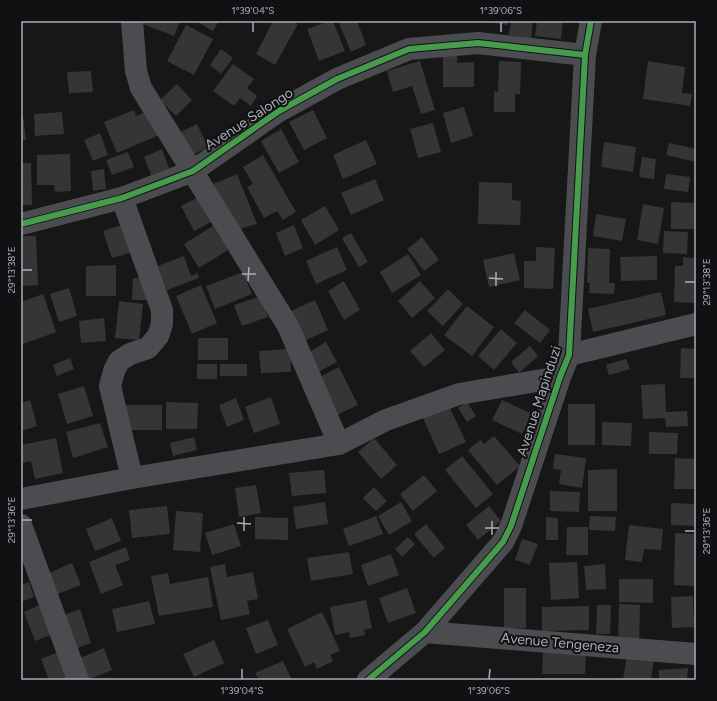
<svg xmlns="http://www.w3.org/2000/svg" width="717" height="701" viewBox="0 0 717 701" font-family="Figtree,sans-serif">
  <rect width="100%" height="100%" fill="#171717"/>
  <path fill="#353536" d="M 144,21 L 180,21 L 174,36 L 143,24 Z
    M 196,21 L 219,21 L 213,31 Z
    M 273,21 L 292,21 L 298,24 L 275,65 L 256,54 Z
    M 329,21 L 333,21 L 345,51 L 319,61 L 307,29 Z
    M 338,21 L 357,21 L 366,45 L 351,52 Z
    M 488,21 L 508,21 L 508,25 L 488,22 Z
    M 511,21 L 533,21 L 531,38 L 509,35 Z
    M 537,21 L 563,22 L 561,39 L 535,36 Z
    M 186,25 L 213,39 L 194,75 L 167,61 Z
    M 221,49 L 233,58 L 221,74 L 210,65 Z
    M 443,53 L 458,53 L 457,63 L 474,62 L 474,87 L 443,87 Z
    M 420,61 L 435,110 L 421,114 L 412,86 L 393,92 L 387,71 Z
    M 499,61 L 521,62 L 520,94 L 515,94 L 515,112 L 494,112 L 494,91 L 498,92 Z
    M 648,61 L 685,67 L 682,93 L 692,94 L 690,106 L 643,99 Z
    M 233,64 L 254,79 L 247,88 L 257,96 L 251,106 L 240,98 L 234,106 L 213,91 Z
    M 91,71 L 93,92 L 69,93 L 67,72 Z
    M 177,84 L 192,100 L 176,116 L 160,100 Z
    M 464,107 L 473,136 L 451,143 L 443,113 Z
    M 134,110 L 136,116 L 149,111 L 159,135 L 117,153 L 104,122 Z
    M 313,110 L 327,138 L 304,150 L 289,122 Z
    M 62,112 L 64,134 L 35,136 L 34,114 Z
    M 23,116 L 26,140 L 21,140 L 21,117 Z
    M 433,123 L 441,152 L 418,158 L 410,129 Z
    M 197,124 L 208,147 L 189,157 L 177,134 Z
    M 281,129 L 299,162 L 279,173 L 261,141 Z
    M 100,133 L 108,155 L 93,161 L 84,140 Z
    M 366,140 L 377,164 L 343,179 L 333,155 Z
    M 604,142 L 636,147 L 633,172 L 601,167 Z
    M 669,143 L 696,149 L 696,162 L 666,155 Z
    M 162,149 L 169,168 L 151,175 L 144,157 Z
    M 128,152 L 134,167 L 112,175 L 106,160 Z
    M 70,154 L 71,191 L 55,192 L 54,185 L 37,185 L 37,155 Z
    M 263,155 L 296,212 L 283,220 L 277,211 L 264,218 L 247,187 L 253,184 L 243,167 Z
    M 642,157 L 656,159 L 654,179 L 639,177 Z
    M 21,163 L 31,163 L 32,205 L 21,205 Z
    M 104,169 L 106,189 L 93,191 L 91,171 Z
    M 237,174 L 257,224 L 239,229 L 213,184 Z
    M 666,174 L 690,177 L 688,192 L 664,189 Z
    M 375,179 L 384,200 L 351,215 L 341,193 Z
    M 479,182 L 512,183 L 512,200 L 521,201 L 520,225 L 478,224 Z
    M 202,195 L 215,220 L 194,231 L 181,206 Z
    M 671,202 L 694,203 L 694,229 L 671,229 Z
    M 643,204 L 664,208 L 658,244 L 637,240 Z
    M 325,206 L 339,230 L 315,245 L 301,220 Z
    M 596,214 L 626,219 L 622,241 L 593,236 Z
    M 125,224 L 133,252 L 112,258 L 103,231 Z
    M 294,225 L 303,248 L 285,256 L 276,233 Z
    M 213,226 L 228,250 L 199,268 L 184,244 Z
    M 664,231 L 688,232 L 687,254 L 663,253 Z
    M 351,233 L 368,262 L 359,267 L 342,238 Z
    M 21,236 L 36,236 L 38,285 L 21,286 Z
    M 422,237 L 439,260 L 424,271 L 407,249 Z
    M 337,247 L 347,270 L 316,284 L 306,261 Z
    M 536,247 L 555,248 L 553,289 L 524,288 L 524,261 L 536,261 Z
    M 588,248 L 610,249 L 609,283 L 615,283 L 614,294 L 589,293 L 590,283 L 587,283 Z
    M 514,253 L 520,280 L 489,287 L 483,260 Z
    M 408,254 L 421,275 L 392,293 L 380,272 Z
    M 184,256 L 191,276 L 198,273 L 199,278 L 167,290 L 158,266 Z
    M 657,256 L 657,280 L 621,281 L 620,257 Z
    M 683,257 L 696,258 L 696,303 L 674,302 L 675,266 L 683,266 Z
    M 116,265 L 116,296 L 86,296 L 86,266 Z
    M 243,272 L 252,294 L 215,309 L 206,286 Z
    M 133,278 L 148,278 L 148,300 L 132,300 Z
    M 344,281 L 360,310 L 344,320 L 328,291 Z
    M 420,281 L 435,298 L 412,318 L 398,301 Z
    M 201,285 L 217,323 L 192,334 L 176,296 Z
    M 69,288 L 77,316 L 59,322 L 50,294 Z
    M 448,289 L 463,304 L 443,326 L 427,311 Z
    M 661,292 L 666,315 L 593,332 L 588,309 Z
    M 43,294 L 56,332 L 23,344 L 21,339 L 21,302 Z
    M 261,296 L 268,317 L 242,326 L 234,305 Z
    M 315,300 L 328,330 L 304,341 L 291,311 Z
    M 119,301 L 143,304 L 139,340 L 115,338 Z
    M 467,306 L 494,327 L 472,356 L 444,335 Z
    M 525,310 L 550,330 L 540,343 L 514,323 Z
    M 104,318 L 106,341 L 81,343 L 79,321 Z
    M 501,329 L 517,343 L 494,370 L 478,356 Z
    M 431,333 L 445,350 L 424,367 L 410,351 Z
    M 198,338 L 228,338 L 228,360 L 198,360 Z
    M 326,342 L 337,362 L 316,373 L 305,354 Z
    M 530,346 L 538,356 L 519,373 L 511,362 Z
    M 681,348 L 696,349 L 696,378 L 680,378 Z
    M 290,349 L 291,372 L 261,373 L 259,351 Z
    M 70,358 L 74,369 L 57,376 L 53,365 Z
    M 626,359 L 630,369 L 609,375 L 606,365 Z
    M 197,364 L 217,364 L 217,379 L 197,379 Z
    M 220,364 L 247,364 L 247,376 L 220,376 Z
    M 339,367 L 358,405 L 337,415 L 318,378 Z
    M 665,384 L 666,412 L 687,411 L 688,426 L 666,427 L 665,418 L 643,419 L 641,385 Z
    M 84,386 L 93,416 L 67,424 L 58,394 Z
    M 271,397 L 280,424 L 254,433 L 245,407 Z
    M 236,398 L 244,420 L 227,427 L 219,405 Z
    M 30,400 L 37,426 L 21,431 L 21,403 Z
    M 502,400 L 532,414 L 522,434 L 492,420 Z
    M 166,402 L 198,403 L 197,429 L 166,429 Z
    M 467,402 L 476,416 L 467,422 L 458,408 Z
    M 568,404 L 595,404 L 595,445 L 568,445 Z
    M 125,405 L 162,405 L 162,430 L 125,430 Z
    M 449,406 L 466,442 L 439,454 L 423,418 Z
    M 602,422 L 632,423 L 631,446 L 602,445 Z
    M 100,423 L 108,447 L 73,458 L 66,432 Z
    M 649,432 L 678,433 L 677,454 L 649,454 Z
    M 494,436 L 520,466 L 497,485 L 468,450 L 480,440 L 484,444 Z
    M 194,437 L 197,450 L 173,456 L 170,443 Z
    M 56,438 L 63,473 L 35,479 L 31,461 L 23,463 L 21,453 L 21,445 Z
    M 374,438 L 397,465 L 381,479 L 358,452 Z
    M 555,454 L 586,458 L 582,488 L 559,484 L 561,470 L 553,469 Z
    M 462,456 L 493,494 L 476,508 L 445,470 Z
    M 675,458 L 696,459 L 696,489 L 674,489 Z
    M 617,469 L 617,511 L 588,511 L 588,470 Z
    M 324,470 L 326,493 L 292,496 L 289,473 Z
    M 424,475 L 437,491 L 413,511 L 400,494 Z
    M 256,485 L 261,513 L 239,517 L 235,488 Z
    M 374,487 L 387,501 L 376,511 L 363,498 Z
    M 550,491 L 580,492 L 579,512 L 550,511 Z
    M 325,502 L 328,524 L 296,529 L 293,507 Z
    M 401,502 L 412,521 L 389,535 L 378,516 Z
    M 671,503 L 696,504 L 696,526 L 671,525 Z
    M 167,506 L 170,534 L 132,538 L 129,510 Z
    M 489,506 L 501,521 L 478,540 L 466,525 Z
    M 176,511 L 203,513 L 200,552 L 173,550 Z
    M 376,516 L 383,534 L 349,546 L 343,529 Z
    M 590,516 L 616,517 L 615,531 L 589,530 Z
    M 255,517 L 288,518 L 288,540 L 255,539 Z
    M 546,517 L 558,518 L 558,540 L 546,540 Z
    M 112,518 L 121,541 L 95,551 L 86,529 Z
    M 234,524 L 241,546 L 212,555 L 205,533 Z
    M 426,524 L 445,548 L 434,558 L 414,534 Z
    M 629,525 L 663,529 L 661,550 L 644,549 L 642,562 L 625,560 Z
    M 567,527 L 588,527 L 588,555 L 566,555 Z
    M 675,533 L 696,534 L 696,586 L 674,585 Z
    M 408,537 L 415,544 L 402,557 L 395,549 Z
    M 522,539 L 538,544 L 530,565 L 515,560 Z
    M 126,547 L 130,560 L 115,565 L 123,585 L 101,594 L 89,562 Z
    M 349,552 L 353,574 L 311,581 L 307,558 Z
    M 391,554 L 399,575 L 368,586 L 361,565 Z
    M 577,562 L 579,598 L 551,600 L 549,563 Z
    M 72,563 L 81,585 L 50,597 L 42,576 Z
    M 225,564 L 227,577 L 253,572 L 258,599 L 247,601 L 250,614 L 221,620 L 210,567 Z
    M 605,564 L 606,589 L 586,590 L 584,566 Z
    M 168,573 L 170,584 L 208,577 L 213,607 L 159,616 L 151,576 Z
    M 619,579 L 653,579 L 653,603 L 619,602 Z
    M 29,582 L 34,597 L 21,602 L 21,585 Z
    M 407,588 L 416,613 L 388,623 L 379,598 Z
    M 504,588 L 526,588 L 526,628 L 504,628 Z
    M 693,596 L 694,627 L 672,628 L 671,597 Z
    M 366,600 L 372,628 L 364,630 L 365,635 L 350,638 L 349,632 L 335,635 L 330,607 Z
    M 149,601 L 155,624 L 117,632 L 112,609 Z
    M 44,603 L 56,633 L 35,641 L 24,612 Z
    M 619,604 L 640,605 L 639,644 L 618,643 Z
    M 597,605 L 611,605 L 610,634 L 596,634 Z
    M 589,606 L 589,630 L 542,631 L 542,607 Z
    M 80,609 L 91,643 L 72,650 L 61,616 Z
    M 322,612 L 340,651 L 330,655 L 333,661 L 317,669 L 314,662 L 305,667 L 287,629 Z
    M 268,620 L 278,645 L 256,654 L 246,628 Z
    M 214,640 L 224,663 L 194,677 L 183,654 Z
    M 104,648 L 112,670 L 87,680 L 75,660 Z
    M 63,650 L 74,680 L 49,680 L 41,659 Z
    M 543,652 L 586,653 L 585,674 L 542,674 Z
    M 627,656 L 654,660 L 651,680 L 633,680 L 623,679 Z
    M 283,661 L 292,680 L 259,680 L 255,673 Z
    M 688,668 L 687,680 L 659,680 L 659,670 Z"/>
  <g fill="none" stroke-linecap="round" stroke-linejoin="round">
    <path stroke="#4b4c50" stroke-width="22" d="M 132,21 L 136,71 L 141,88 L 288,326 L 339,444
      M 122,198 L 162,310 L 162,324 L 158,336 L 148,348 L 130,354 L 119,361 L 114,371 L 110,386 L 132,478
      M 21,224 L 122,198 L 193,171 L 279,111 L 337,79 L 409,49 L 478,43 L 585,55
      M 569,355 L 696,324
      M 21,499 L 132,478 L 339,444 L 386,420 L 459,394 L 560,377
      M 21,525 L 78,680
      M 425,632 L 696,654
      M 368,680 L 425,632 L 503,542 L 511,526 L 560,377 L 569,355 L 585,55 L 591,21"/>
    <g stroke="#111113" stroke-width="8">
      <path id="cycleway" d="M 21,224 L 122,198 L 193,171 L 279,111 L 337,79 L 409,49 L 478,43 L 585,55
        M 368,680 L 425,632 L 503,542 L 511,526 L 560,377 L 569,355 L 585,55 L 591,21"/>
    </g>
    <use href="#cycleway" stroke="#469c4c" stroke-width="6"/>
  </g>
  <path fill="none" stroke="#a8adb8" stroke-width="1.5" d="M 253,32 L 253,22M 501,32 L 501,22M 22,270 L 32,270M 242,274 L 256,274M 489,278 L 503,279M 248,281 L 249,267M 685,282 L 695,282M 496,286 L 496,272M 22,520 L 32,520M 237,523 L 251,524M 485,528 L 499,528M 244,531 L 244,517M 685,531 L 695,531M 492,535 L 492,521M 242,679 L 242,669M 489,679 L 490,669"/>
  <g text-anchor="middle" dominant-baseline="central" stroke-width="4" stroke-linejoin="round" paint-order="stroke">
    <g font-size="14" fill="#a8adb8" stroke="#111113">
      <text transform="translate(249 119) rotate(-33)">Avenue Salongo</text>
      <text transform="translate(539 401) rotate(-72)">Avenue Mapinduzi</text>
      <text transform="translate(560 643) rotate(5)">Avenue Tengeneza</text>
    </g>
  </g>
  <rect width="717" height="701" fill="none" stroke="#111113" stroke-width="44"/>
  <rect x="22" y="22" width="673" height="657" fill="none" stroke="#a8adb8" stroke-width="1.5"/>
  <g font-size="10" text-anchor="middle" fill="#a8adb8">
    <text x="253" y="14">1°39'04"S</text>
    <text x="501" y="14">1°39'06"S</text>
    <text transform="translate(11 270) rotate(-90)" y="4">29°13'38"E</text>
    <text transform="translate(706 282) rotate(-90)" y="4">29°13'38"E</text>
    <text transform="translate(11 520) rotate(-90)" y="4">29°13'36"E</text>
    <text transform="translate(706 531) rotate(-90)" y="4">29°13'36"E</text>
    <text x="242" y="694">1°39'04"S</text>
    <text x="489" y="694">1°39'06"S</text>
  </g>
</svg>
